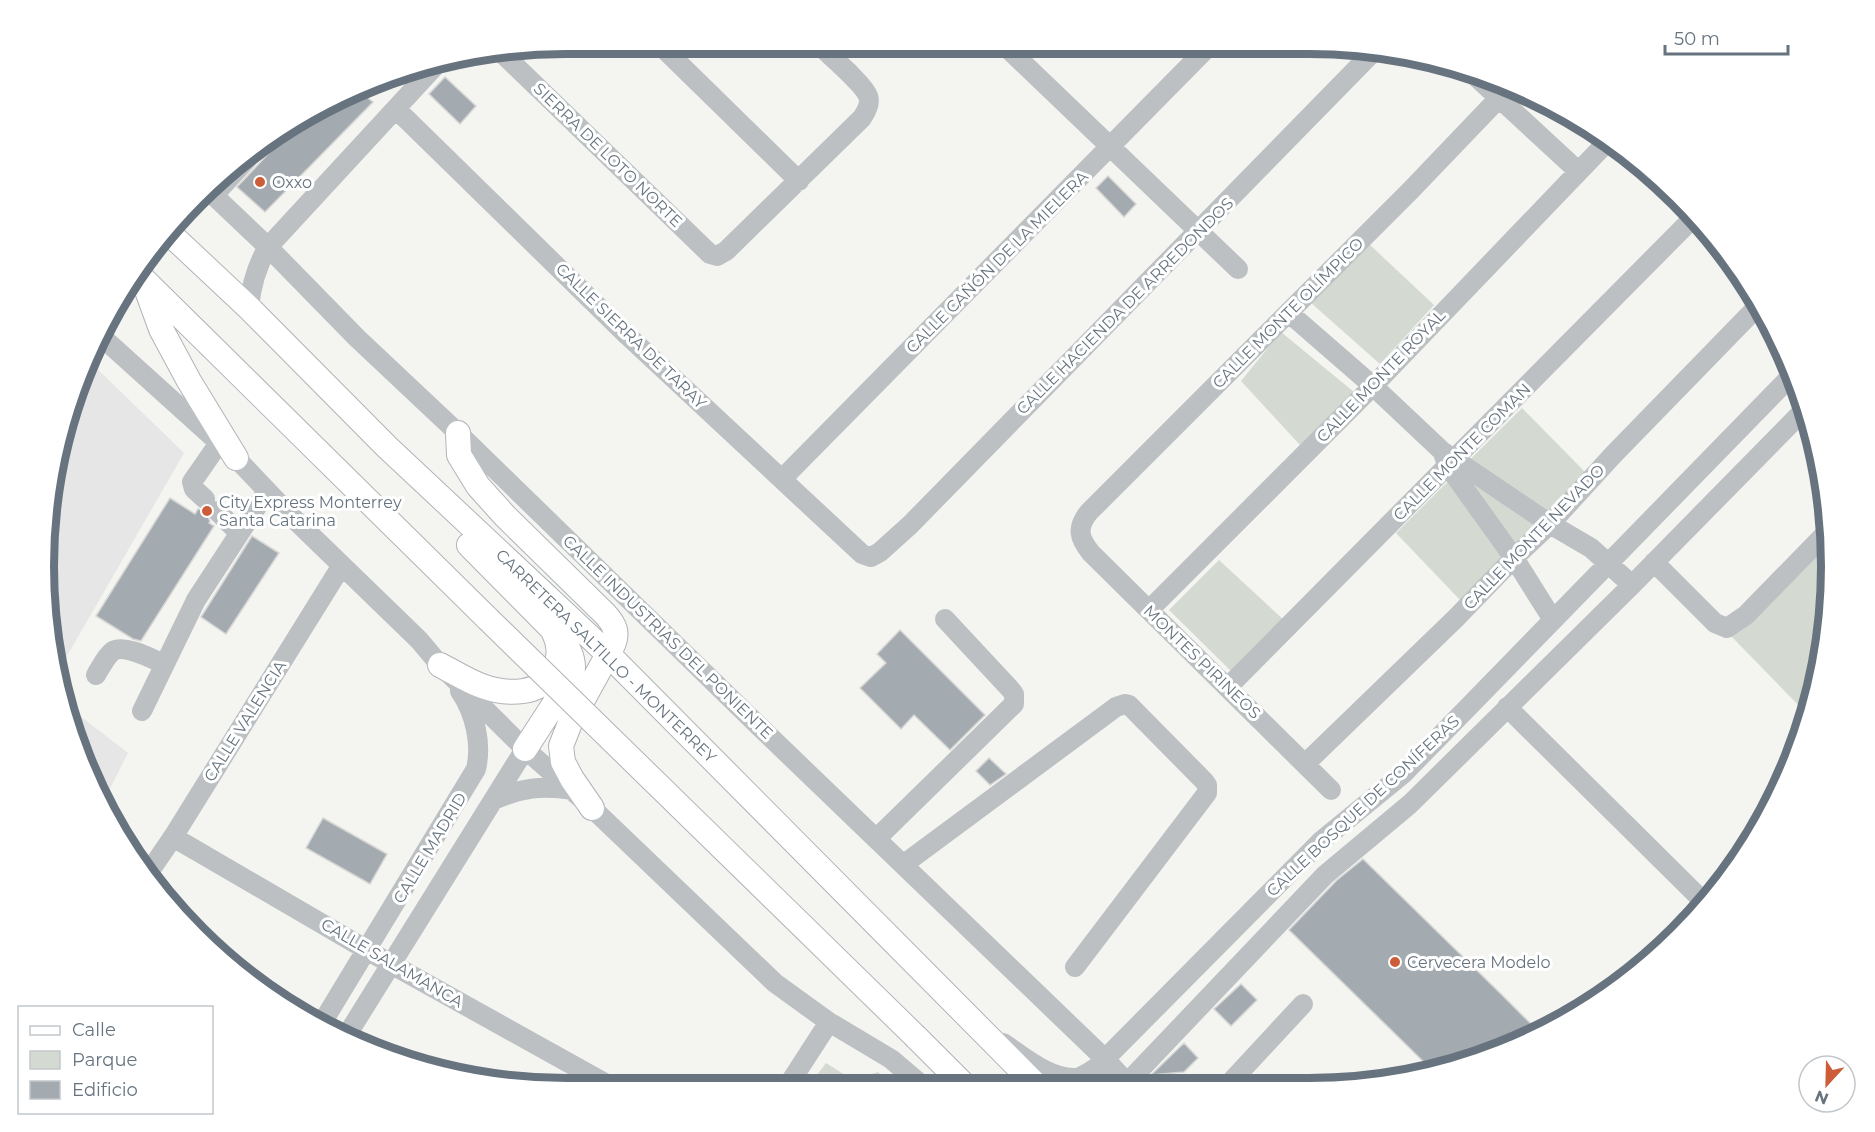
<svg xmlns="http://www.w3.org/2000/svg" width="1875" height="1132" viewBox="0 0 1875 1132" font-family="Montserrat,sans-serif">
  <rect width="100%" height="100%" fill="#f4f4f1"/>
  <path fill="#e5e6e5" d="M 90,362 L 184,453 L 60,668 L 44,566 L 71,398 Z
    M 67,706 L 128,753 L 105,798 L 71,734 Z"/>
  <path fill="#d4d9d1" d="M 1369,244 L 1434,305 L 1380,364 L 1310,302 Z
    M 1281,332 L 1354,392 L 1300,445 L 1241,381 Z
    M 1522,408 L 1588,475 L 1460,600 L 1396,533 Z
    M 1829,537 L 1831,566 L 1821,668 L 1807,714 L 1731,636 Z
    M 1219,560 L 1285,621 L 1233,673 L 1169,610 Z
    M 826,1063 L 853,1080 L 878,1072 L 894,1087 L 808,1087 Z"/>
  <path fill="#a4abb0" stroke="#d6d6d4" stroke-width="1.5" d="M 445,77 L 476,106 L 460,124 L 429,94 Z
    M 360,92 L 373,102 L 265,212 L 237,187 L 270,152 L 272,141 L 277,136 Z
    M 1108,176 L 1136,204 L 1124,217 L 1096,188 Z
    M 170,498 L 195,514 L 198,509 L 205,511 L 210,521 L 209,523 L 214,526 L 141,641 L 133,639 L 96,616 Z
    M 252,536 L 279,553 L 226,634 L 201,617 Z
    M 900,630 L 985,715 L 950,750 L 914,715 L 901,729 L 860,688 L 886,663 L 877,654 Z
    M 989,758 L 1006,774 L 990,785 L 976,771 Z
    M 323,818 L 387,854 L 370,884 L 306,848 Z
    M 1363,859 L 1501,994 L 1539,1032 L 1477,1061 L 1431,1069 L 1289,930 L 1337,880 Z
    M 1241,984 L 1257,1000 L 1231,1026 L 1214,1009 Z
    M 1184,1043 L 1198,1058 L 1184,1072 L 1151,1075 Z"/>
  <g fill="none" stroke-linecap="round" stroke-linejoin="round">
    <g stroke="#b0b4b7" stroke-width="26">
      <path id="major" d="M 168,232 L 249,308 L 387,447 L 608,654 L 1038,1087
        M 138,274 L 488,619
        M 145,285 L 161,329 L 189,381 L 236,458
        M 458,433 L 459,455 L 478,486 L 505,516 L 605,614 C 615,625 619,633 612,647 L 570,723 L 561,746 L 563,762 L 572,779 L 592,808
        M 469,545 L 565,642 C 571,654 576,665 571,678 L 525,749
        M 440,665 C 454,672 468,681 482,686 C 506,695 542,696 554,670 C 560,657 560,646 554,633
        M 916,1037 L 966,1087"/>
    </g>
    <path stroke="#bcc0c3" stroke-width="20" d="M 659,44 L 799,181
      M 1003,44 L 1238,269
      M 503,54 L 710,254 L 717,256 L 726,251 L 862,118 C 866,112 871,103 868,96 C 863,83 829,55 818,44
      M 1474,75 L 1578,171
      M 396,109 L 628,336 L 862,554 L 871,557 L 880,552 L 910,525 L 1374,51
      M 209,191 L 268,247 L 357,338 L 458,433 L 764,731 L 1105,1059 L 1131,1087
      M 214,195 L 261,144
      M 249,308 C 251,285 256,267 268,247 L 436,65
      M 1289,313 L 1373,386 L 1442,451 L 1550,524 L 1591,548 L 1632,585
      M 103,338 L 236,458 L 291,516 L 419,640 L 440,665 L 525,749 L 592,808 L 775,983 L 829,1022 L 891,1059 L 924,1087
      M 1444,456 L 1448,466 L 1514,558 L 1553,620
      M 782,479 L 1211,44
      M 205,499 L 194,489 L 192,482 L 219,443
      M 217,511 L 239,533
      M 1654,562 L 1715,623 L 1727,628 L 1746,615 L 1828,531
      M 1149,610 L 1373,386 L 1609,140
      M 96,675 C 101,667 106,656 113,651 C 125,644 152,659 164,664
      M 1228,687 L 1695,216
      M 1507,707 L 1704,902
      M 142,711 L 196,600 L 267,491
      M 1305,764 L 1456,618 L 1514,558 L 1550,524 L 1613,455 L 1759,305
      M 1331,790 L 1091,553 C 1079,538 1076,528 1089,512 L 1411,190 L 1500,97
      M 494,800 C 520,788 543,785 572,790
      M 173,837 L 391,964 L 612,1087
      M 877,838 L 1014,704 L 1014,694 L 1011,690 L 945,619
      M 904,864 L 1116,707 L 1125,704 L 1129,705 L 1204,781 L 1207,785 L 1207,793 L 1075,967
      M 147,875 L 173,837 L 342,565
      M 322,1023 L 476,769 C 482,744 475,713 460,691
      M 347,1035 L 525,749
      M 1003,1043 C 1023,1056 1049,1079 1075,1078 C 1081,1078 1090,1071 1096,1068 L 1321,841 L 1403,774 L 1794,373
      M 787,1087 L 829,1022
      M 1125,1087 L 1128,1082 L 1325,875 L 1410,804 L 1632,585 L 1805,409
      M 1226,1087 L 1303,1004"/>
    <use href="#major" stroke="#fff" stroke-width="24"/>
    <g stroke="#b0b4b7" stroke-width="26" stroke-linecap="butt">
      <path id="major-bridge" d="M 488,619 L 916,1037"/>
    </g>
    <use href="#major-bridge" stroke="#fff" stroke-width="24"/>
  </g>
  <g fill="#cd5d39" stroke="#fff" stroke-width="2">
    <circle cx="260" cy="182" r="6"/>
    <circle cx="207" cy="511" r="6"/>
    <circle cx="1395" cy="962" r="6"/>
  </g>
  <g text-anchor="middle" dominant-baseline="central" stroke-width="6" stroke-linejoin="round" paint-order="stroke">
    <g font-size="16" fill="#67747f" stroke="#fff">
      <text transform="translate(608 155) rotate(44)">SIERRA DE LOTO NORTE</text>
      <text transform="translate(997 262) rotate(-45)">CALLE CAÑÓN DE LA MIELERA</text>
      <text transform="translate(1125 306) rotate(-45)">CALLE HACIENDA DE ARREDONDOS</text>
      <text transform="translate(1288 313) rotate(-45)">CALLE MONTE OLÍMPICO</text>
      <text transform="translate(631 336) rotate(44)">CALLE SIERRA DE TARAY</text>
      <text transform="translate(1381 376) rotate(-46)">CALLE MONTE ROYAL</text>
      <text transform="translate(1462 452) rotate(-45)">CALLE MONTE COMAN</text>
      <text transform="translate(1534 537) rotate(-46)">CALLE MONTE NEVADO</text>
      <text transform="translate(668 637) rotate(44)">CALLE INDUSTRIAS DEL PONIENTE</text>
      <text transform="translate(606 656) rotate(44)">CARRETERA SALTILLO - MONTERREY</text>
      <text transform="translate(1202 662) rotate(44)">MONTES PIRINEOS</text>
      <text transform="translate(245 721) rotate(-58)">CALLE VALENCIA</text>
      <text transform="translate(1363 806) rotate(-43)">CALLE BOSQUE DE CONÍFERAS</text>
      <text transform="translate(430 848) rotate(-59)">CALLE MADRID</text>
      <text transform="translate(392 963) rotate(30)">CALLE SALAMANCA</text>
    </g>
    <g font-size="16" fill="#67747f" stroke="#fff" text-anchor="start">
      <text x="272" y="182">Oxxo</text>
      <text x="219" y="502">City Express Monterrey<tspan x="219" dy="18">Santa Catarina</tspan></text>
      <text x="1407" y="962">Cervecera Modelo</text>
    </g>
  </g>
  <path d="M0 0H1875V1132H0ZM566 54H1309A512 512 0 0 1 1821 566V566A512 512 0 0 1 1309 1078H566A512 512 0 0 1 54 566V566A512 512 0 0 1 566 54Z" fill="#fff" fill-rule="evenodd"/>
  <path fill="none" stroke="#67747f" stroke-width="8" d="M566 54H1309A512 512 0 0 1 1821 566V566A512 512 0 0 1 1309 1078H566A512 512 0 0 1 54 566V566A512 512 0 0 1 566 54Z"/>
  <rect x="18" y="1006" width="195" height="108" fill="#ffffff" stroke="#c2c7cc" stroke-width="1.5"/>
  <rect x="30" y="1026" width="30" height="9" fill="#ffffff" stroke="#c2c7cc" stroke-width="1.5"/>
  <text x="72" y="1036" font-size="18" fill="#67747f">Calle</text>
  <rect x="30" y="1051" width="30" height="18" fill="#d4d9d1" stroke="#c2c7cc" stroke-width="1.5"/>
  <text x="72" y="1066" font-size="18" fill="#67747f">Parque</text>
  <rect x="30" y="1081" width="30" height="18" fill="#a4abb0" stroke="#c2c7cc" stroke-width="1.5"/>
  <text x="72" y="1096" font-size="18" fill="#67747f">Edificio</text>
  <g transform="translate(1827 1084) rotate(202)"><circle r="28" fill="#ffffff" stroke="#c2c7cc" stroke-width="1.5"/>
  <path d="M0-4.5L10 22L0 15L-10 22Z" fill="#cd5d39"/>
  <text y="-9" font-size="16" font-weight="bold" text-anchor="middle" fill="#67747f">N</text>
  </g>
  <path d="M1665 45v9h123v-9" fill="none" stroke="#67747f" stroke-width="3"/>
  <text x="1674" y="45" font-size="18" fill="#67747f" stroke="#ffffff" stroke-width="4.5" paint-order="stroke">50 m</text>
</svg>
